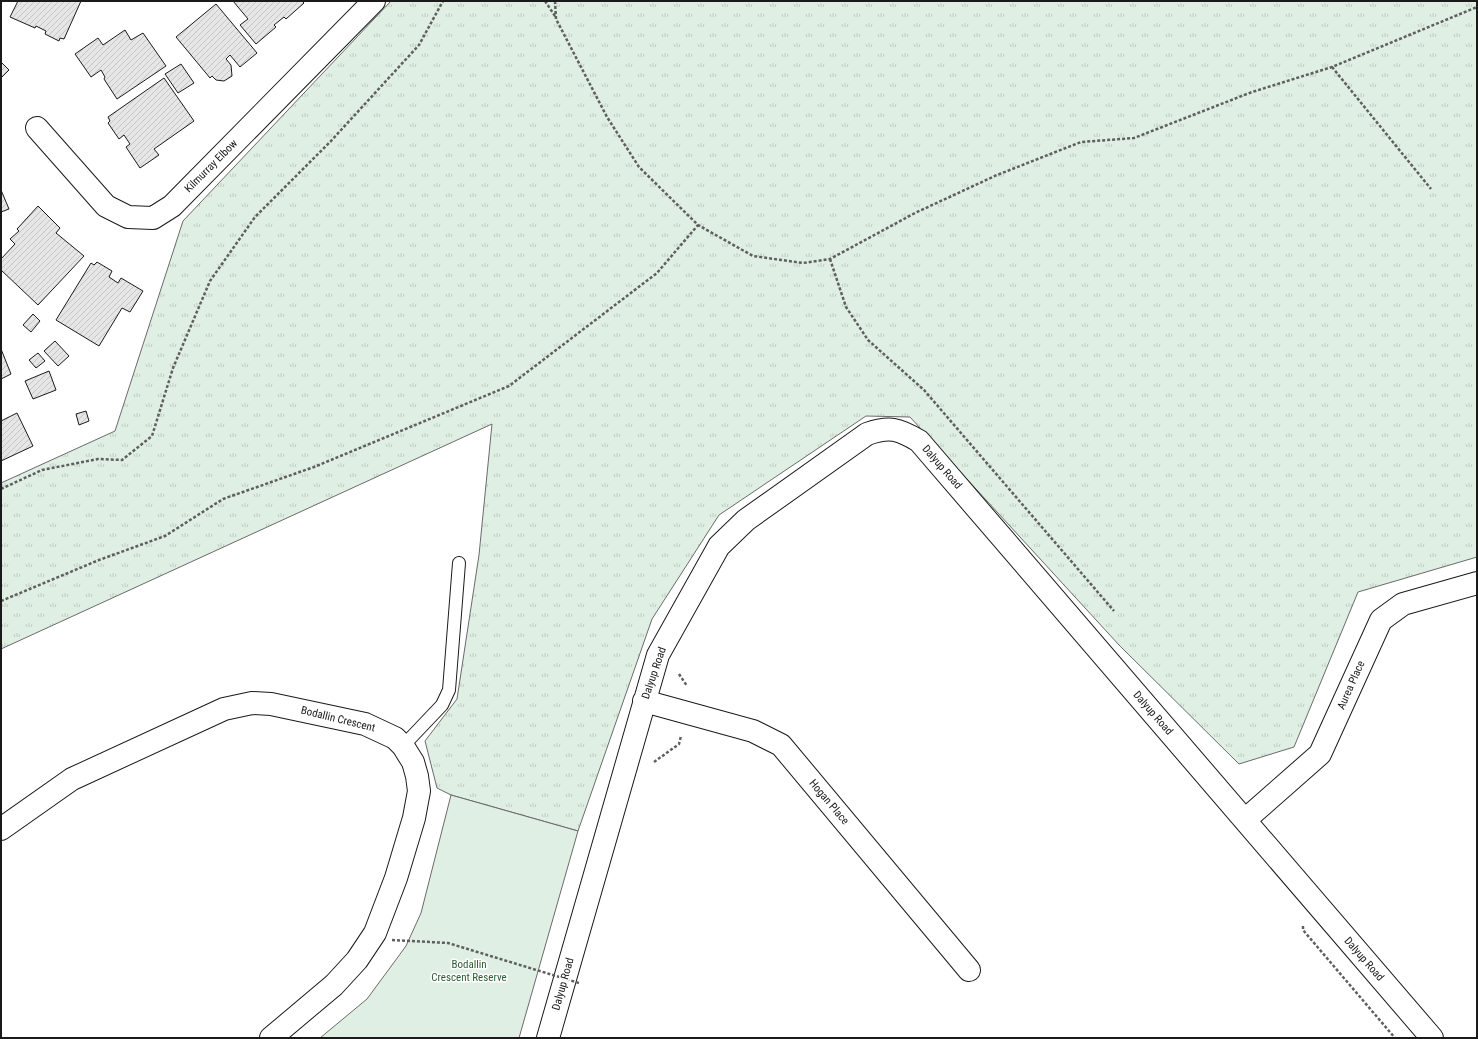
<svg xmlns="http://www.w3.org/2000/svg" width="1478" height="1039" viewBox="0 0 1478 1039" font-family="'Roboto Condensed',sans-serif">
  <defs>
    <pattern id="grass-tufts" width="24" height="20" patternUnits="userSpaceOnUse"><rect width="24" height="20" fill="#e0efe3"/><path d="M3 7l-1-3M5 7V3M7 7l1-3M15 17l-1-3M17 17v-4M19 17l1-3" fill="none" stroke="#c0ccc2"/></pattern>
    <pattern id="building-hatch" width="6" height="6" patternUnits="userSpaceOnUse"><rect width="6" height="6" fill="#e6e6e6"/><path d="M-1 1l2-2M0 6l6-6M5 7l2-2" fill="none" stroke="#c5c5c5"/></pattern>
  </defs>
  <rect width="100%" height="100%" fill="#fff"/>
  <path fill="url(#grass-tufts)" stroke="#6a6a6a" d="M 391,1 L 1477,1 L 1477,557 L 1358,592 L 1294,747 L 1239,764 L 1119,645 L 910,417 L 866,416 L 719,515 L 652,619 L 578,831 L 451,795 L 437,788 L 425,741 L 457,699 L 479,555 L 492,424 L 1,649 L 1,483 L 115,431 L 183,221 Z"/>
  <path fill="#e0efe3" stroke="#6a6a6a" d="M 451,795 L 578,831 L 519,1038 L 320,1038 L 367,999 L 406,946 L 421,913 Z"/>
  <path fill="url(#building-hatch)" stroke="#1a1a1a" d="M 18,1 L 81,1 L 64,39 L 60,38 L 59,41 L 45,34 L 46,31 L 36,26 L 35,28 L 10,17 Z
    M 233,1 L 302,1 L 304,3 L 286,19 L 284,17 L 274,25 L 276,27 L 256,44 L 240,25 L 248,19 Z
    M 216,4 L 257,53 L 240,67 L 230,55 L 226,59 L 231,65 L 232,76 L 224,81 L 216,80 L 212,76 L 210,78 L 176,37 Z
    M 125,30 L 131,40 L 143,33 L 166,66 L 117,99 L 104,79 L 105,77 L 101,70 L 91,77 L 75,54 L 98,38 L 103,45 Z
    M 1,62 L 9,70 L 1,78 Z
    M 181,64 L 194,83 L 178,93 L 165,74 Z
    M 164,78 L 194,121 L 154,149 L 159,155 L 140,168 L 126,147 L 130,144 L 124,135 L 119,139 L 108,123 L 110,121 L 108,117 Z
    M 1,190 L 9,209 L 1,212 Z
    M 38,206 L 60,228 L 56,233 L 84,256 L 38,305 L 1,270 L 1,259 L 15,244 L 10,239 L 19,231 L 17,229 Z
    M 97,262 L 112,271 L 109,277 L 118,283 L 121,278 L 143,291 L 130,312 L 122,308 L 99,346 L 56,320 L 91,263 L 94,265 Z
    M 33,314 L 40,321 L 31,332 L 23,325 Z
    M 55,341 L 69,356 L 58,366 L 44,351 Z
    M 1,349 L 11,374 L 1,379 Z
    M 38,353 L 45,361 L 36,368 L 29,360 Z
    M 49,371 L 56,390 L 33,399 L 25,381 Z
    M 86,411 L 89,421 L 79,425 L 76,414 Z
    M 17,413 L 33,446 L 1,461 L 1,421 Z"/>
  <g fill="none" stroke-linecap="round" stroke-linejoin="round">
    <g stroke="#1a1a1a" stroke-width="14">
      <path id="service" d="M 403,746 L 442,705 L 449,690 L 459,563"/>
    </g>
    <g stroke="#1a1a1a" stroke-width="24">
      <path id="minor" d="M 37,128 L 106,206 L 128,217 L 153,218 L 172,206 L 374,1
        M 644,701 L 753,731 L 781,745 L 969,970
        M 1245,820 L 1320,754 L 1381,620 L 1403,604 L 1477,583
        M 1,829 L 72,779 L 224,709 L 252,703 L 271,704 L 365,724 L 395,738 L 403,746 L 413,762 L 417,776 L 419,791 L 414,818 L 396,878 L 375,933 L 357,960 L 334,985 L 271,1038
        M 548,1038 L 658,655 L 719,546 L 746,520 L 867,434 C 890,426 899,429 919,441 L 1432,1038"/>
    </g>
    <path stroke="#5f5f5f" stroke-width="2.5" stroke-dasharray="3 2" stroke-linecap="butt" d="M 545,1 L 555,16
      M 555,1 L 556,19 L 607,117 L 639,167 L 698,225 L 753,256 L 803,263 L 830,259 L 915,213 L 997,175 L 1081,142 L 1134,138 L 1252,92 L 1332,67 L 1477,7
      M 1332,67 L 1431,189
      M 830,259 L 846,307 L 868,340 L 924,390 L 1114,611
      M 1,489 L 42,470 L 98,459 L 122,460 L 152,436 L 173,368 L 210,281 L 255,217 L 330,142 L 419,45 L 443,1
      M 1,601 L 99,560 L 165,536 L 223,499 L 314,467 L 509,386 L 657,273 L 698,225
      M 679,674 L 687,686
      M 654,762 L 679,744 L 681,736
      M 1303,926 L 1303,930 L 1395,1038"/>
    <use href="#service" stroke="#fff" stroke-width="12"/>
    <use href="#minor" stroke="#fff" stroke-width="22"/>
    <path stroke="#5f5f5f" stroke-width="2.5" stroke-dasharray="3 2" stroke-linecap="butt" d="M 392,940 L 448,943 L 579,983"/>
  </g>
  <g text-anchor="middle" dominant-baseline="central" stroke-width="3" stroke-linejoin="round" paint-order="stroke">
    <g font-size="11" fill="#1a1a1a" stroke="#fff">
      <text transform="translate(211 166) rotate(-45)">Kilmurray Elbow</text>
      <text transform="translate(942 467) rotate(49)">Dalyup Road</text>
      <text transform="translate(654 673) rotate(-71)">Dalyup Road</text>
      <text transform="translate(1351 685) rotate(-66)">Aurea Place</text>
      <text transform="translate(1153 713) rotate(49)">Dalyup Road</text>
      <text transform="translate(338 719) rotate(14)">Bodallin Crescent</text>
      <text transform="translate(829 802) rotate(50)">Hogan Place</text>
      <text transform="translate(1364 959) rotate(49)">Dalyup Road</text>
      <text transform="translate(563 984) rotate(-74)">Dalyup Road</text>
    </g>
    <g font-size="11" fill="#2b5a34" stroke="#fff">
      <text x="469" y="964">Bodallin<tspan x="469" dy="13">Crescent Reserve</tspan></text>
    </g>
  </g>
  <rect width="1478" height="1039" fill="none" stroke="#1a1a1a" stroke-width="4"/>
</svg>
